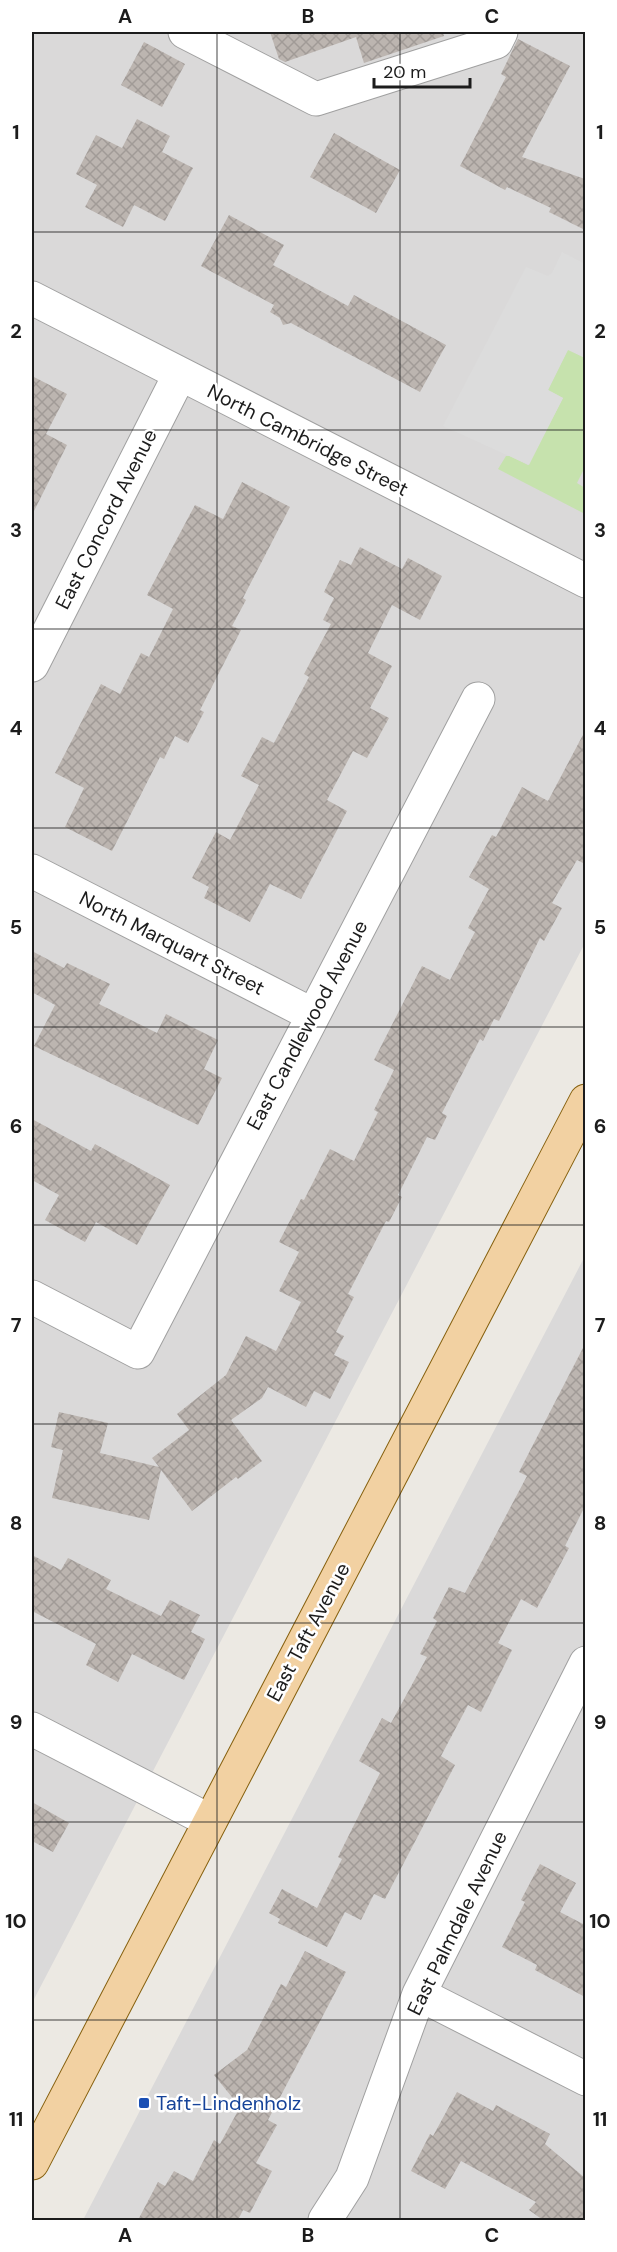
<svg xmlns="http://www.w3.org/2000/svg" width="617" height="2252" viewBox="0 0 617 2252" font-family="'DM Sans',sans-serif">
  <defs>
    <pattern id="building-cross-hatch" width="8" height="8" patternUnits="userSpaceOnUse" patternTransform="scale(1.5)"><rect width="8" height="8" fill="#bcb5b0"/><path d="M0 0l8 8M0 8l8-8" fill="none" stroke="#a19b97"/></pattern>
  </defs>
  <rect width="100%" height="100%" fill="#ece9e3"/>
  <path fill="#dad9d9" d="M 32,32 L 585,32 L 585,943 L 32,2003 Z
    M 585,1256 L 585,2220 L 83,2220 Z"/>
  <path fill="#c6e2ad" d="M 568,349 L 585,358 L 585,467 L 577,483 L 585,488 L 585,514 L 498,469 L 506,456 L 510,456 L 528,465 L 563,398 L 548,390 Z"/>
  <path fill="#dcdcdc" d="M 562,252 L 585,264 L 585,358 L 568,350 L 548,390 L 563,398 L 529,465 L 443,426 L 526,267 L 548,276 L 552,273 Z"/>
  <path fill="url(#building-cross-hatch)" d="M 270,32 L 443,32 L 444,36 L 364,63 L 356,37 L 285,62 L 279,59 Z
    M 518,39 L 570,66 L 522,157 L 585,179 L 585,230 L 549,212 L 551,208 L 507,187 L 505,190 L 460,166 L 506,77 L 501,74 Z
    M 144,42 L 185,64 L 162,107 L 121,85 Z
    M 137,119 L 170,136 L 162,152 L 193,168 L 165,221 L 134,205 L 123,227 L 85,207 L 97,185 L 76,174 L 96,135 L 122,148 Z
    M 334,133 L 400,170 L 376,213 L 310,177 Z
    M 229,215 L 284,245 L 273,265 L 348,306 L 354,295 L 446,345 L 420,392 L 291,323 L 283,325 L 280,318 L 270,312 L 274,305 L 201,266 Z
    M 32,376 L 67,394 L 46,434 L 67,445 L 32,515 Z
    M 242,482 L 290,507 L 243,598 L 246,600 L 232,626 L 241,630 L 200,710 L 204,712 L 188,743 L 175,736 L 164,759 L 160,757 L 112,851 L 65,827 L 84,788 L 55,773 L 101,684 L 120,694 L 141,653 L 149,657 L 173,609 L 147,595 L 195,505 L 223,519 Z
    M 360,547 L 402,569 L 408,558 L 442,576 L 420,620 L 392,605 L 368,653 L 392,666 L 370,708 L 389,718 L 367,758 L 353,751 L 327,800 L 347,811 L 301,899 L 270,884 L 250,922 L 204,898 L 209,887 L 192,878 L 216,832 L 230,840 L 259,785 L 241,776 L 262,737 L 274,743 L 309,677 L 304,674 L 331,624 L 323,620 L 334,598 L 324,592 L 340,560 L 351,565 Z
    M 585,731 L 585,864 L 577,860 L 552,903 L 562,908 L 544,941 L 540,938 L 499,1021 L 494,1019 L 483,1041 L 480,1039 L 442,1113 L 447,1116 L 435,1140 L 427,1137 L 398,1195 L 402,1197 L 389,1222 L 386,1221 L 348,1294 L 354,1297 L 336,1332 L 344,1336 L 334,1355 L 349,1362 L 330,1399 L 314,1391 L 306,1407 L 268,1387 L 262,1398 L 231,1420 L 262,1461 L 238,1479 L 236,1477 L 192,1511 L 161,1470 L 149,1520 L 52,1498 L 63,1450 L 51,1447 L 59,1412 L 108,1423 L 100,1453 L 159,1467 L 152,1458 L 189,1430 L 177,1414 L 226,1375 L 246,1336 L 276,1351 L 301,1302 L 279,1291 L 299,1252 L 279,1242 L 301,1199 L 304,1200 L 330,1149 L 354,1161 L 378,1112 L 374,1110 L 394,1070 L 374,1060 L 422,966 L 450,980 L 475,932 L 468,928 L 489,889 L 469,877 L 492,835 L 496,837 L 522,787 L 548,801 Z
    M 32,951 L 64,968 L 67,963 L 110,984 L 99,1004 L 157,1033 L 166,1014 L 218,1040 L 204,1069 L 222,1078 L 198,1125 L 34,1046 L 55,1005 L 32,992 Z
    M 32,1119 L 91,1151 L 95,1144 L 170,1185 L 137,1245 L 96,1222 L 85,1242 L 45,1220 L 59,1195 L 32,1180 Z
    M 585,1344 L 585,1506 L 565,1546 L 569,1548 L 537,1608 L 521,1599 L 498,1643 L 512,1650 L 481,1712 L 468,1705 L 441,1756 L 455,1765 L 385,1899 L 374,1894 L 361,1920 L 345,1912 L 327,1947 L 278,1923 L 280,1919 L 269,1913 L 282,1889 L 317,1908 L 342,1859 L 338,1857 L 380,1773 L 359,1761 L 382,1718 L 391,1723 L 427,1657 L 420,1654 L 437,1621 L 433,1618 L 449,1587 L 465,1593 L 527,1476 L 519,1472 Z
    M 32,1555 L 61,1570 L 68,1558 L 111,1580 L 106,1589 L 161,1616 L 170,1600 L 200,1615 L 191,1632 L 205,1639 L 184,1680 L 132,1654 L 118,1682 L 86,1665 L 96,1644 L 32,1611 Z
    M 32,1802 L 69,1823 L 53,1852 L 32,1841 Z
    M 540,1864 L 576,1883 L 560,1912 L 585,1925 L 585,1997 L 535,1970 L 537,1965 L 502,1947 L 525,1902 L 521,1900 Z
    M 305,1951 L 346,1972 L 268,2120 L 277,2125 L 256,2163 L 272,2171 L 250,2213 L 243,2210 L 238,2220 L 138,2220 L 158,2182 L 165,2186 L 174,2171 L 193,2181 L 214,2140 L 220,2144 L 240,2107 L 214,2075 L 247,2050 L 281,1984 L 286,1987 Z
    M 457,2092 L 493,2111 L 496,2105 L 550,2134 L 545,2144 L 585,2178 L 585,2220 L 543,2220 L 529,2210 L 536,2202 L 461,2161 L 445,2189 L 411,2171 L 430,2134 L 433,2136 Z"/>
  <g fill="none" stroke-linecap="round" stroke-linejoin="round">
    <g stroke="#a0a0a0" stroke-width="35">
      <path id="minor" d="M 185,32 L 316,99 L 496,42 L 501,32
        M 32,298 L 586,581
        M 32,665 L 180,374
        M 32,871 L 313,1015
        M 32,1297 L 138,1352 L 478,699
        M 32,1729 L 210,1821
        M 419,1994 L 586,2079
        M 325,2220 L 352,2178 L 419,1994 L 586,1663"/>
    </g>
    <g stroke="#86600e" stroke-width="35">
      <path id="major" d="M 32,2163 L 586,1101"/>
    </g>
    <use href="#minor" stroke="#fff" stroke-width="33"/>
    <use href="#major" stroke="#f2d1a2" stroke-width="33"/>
  </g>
  <path fill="none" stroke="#1c1c1c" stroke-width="1.5" stroke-opacity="0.55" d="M 217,32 L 217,2220M 400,32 L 400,2220M 32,232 L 586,232M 32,430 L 586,430M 32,629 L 586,629M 32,828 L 586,828M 32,1027 L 586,1027M 32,1225 L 586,1225M 32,1424 L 586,1424M 32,1623 L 586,1623M 32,1822 L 586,1822M 32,2020 L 586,2020"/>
  <rect fill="#1a4fb4" stroke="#fff" stroke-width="2" x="138" y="2097" width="12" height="12" rx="3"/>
  <g text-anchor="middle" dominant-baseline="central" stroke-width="5" stroke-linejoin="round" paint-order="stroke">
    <g font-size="20" fill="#1c1c1c" stroke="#fff">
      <text transform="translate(308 440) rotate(27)">North Cambridge Street</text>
      <text transform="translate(106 519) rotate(-63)">East Concord Avenue</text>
      <text transform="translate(172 943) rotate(27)">North Marquart Street</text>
      <text transform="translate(307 1025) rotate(-62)">East Candlewood Avenue</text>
      <text transform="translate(308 1632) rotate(-62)">East Taft Avenue</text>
      <text transform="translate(457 1923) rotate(-64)">East Palmdale Avenue</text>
    </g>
    <g font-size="20" fill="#164399" stroke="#fff" text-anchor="start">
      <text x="156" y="2103">Taft-Lindenholz</text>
    </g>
  </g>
  <rect width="617" height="2252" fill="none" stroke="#ffffff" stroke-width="66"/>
  <path d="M374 78v9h96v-9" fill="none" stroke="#1c1c1c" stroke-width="3"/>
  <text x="383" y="78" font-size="18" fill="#1c1c1c" stroke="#ffffff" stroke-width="4.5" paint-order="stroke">20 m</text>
  <rect x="33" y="33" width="551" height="2186" fill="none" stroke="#1c1c1c" stroke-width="2"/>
  <g font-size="20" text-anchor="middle" font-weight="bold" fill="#1c1c1c">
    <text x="125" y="23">A</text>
    <text x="308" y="23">B</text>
    <text x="492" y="23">C</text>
    <text x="16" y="139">1</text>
    <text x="600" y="139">1</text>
    <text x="16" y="338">2</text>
    <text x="600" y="338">2</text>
    <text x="16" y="537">3</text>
    <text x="600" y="537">3</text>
    <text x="16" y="735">4</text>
    <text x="600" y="735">4</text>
    <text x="16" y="934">5</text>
    <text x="600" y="934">5</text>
    <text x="16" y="1133">6</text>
    <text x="600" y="1133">6</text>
    <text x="16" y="1332">7</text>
    <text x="600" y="1332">7</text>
    <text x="16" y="1530">8</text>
    <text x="600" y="1530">8</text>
    <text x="16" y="1729">9</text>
    <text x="600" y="1729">9</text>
    <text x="16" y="1928">10</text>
    <text x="600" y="1928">10</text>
    <text x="16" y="2126">11</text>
    <text x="600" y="2126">11</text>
    <text x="125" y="2242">A</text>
    <text x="308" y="2242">B</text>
    <text x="492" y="2242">C</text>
  </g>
</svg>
